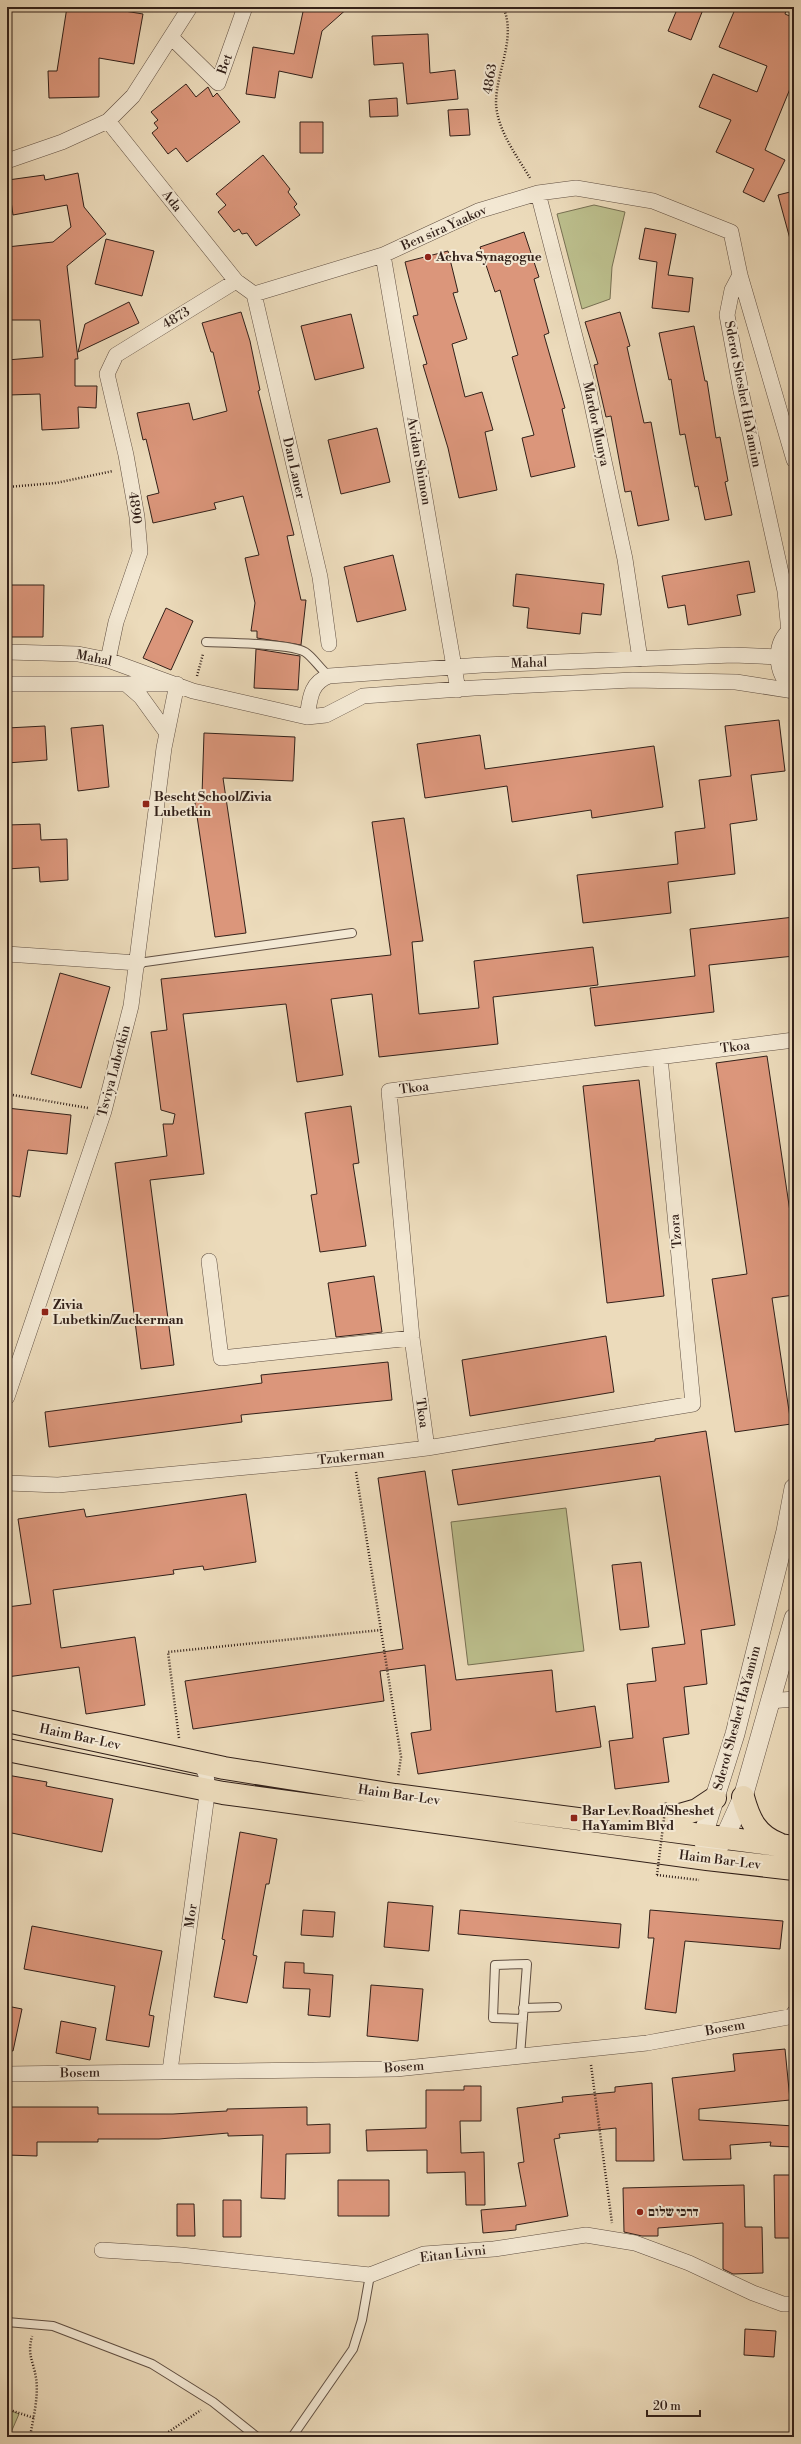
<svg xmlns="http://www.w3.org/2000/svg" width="801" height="2444" viewBox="0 0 801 2444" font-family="'Libre Bodoni','Frank Ruhl Libre',serif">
  <rect width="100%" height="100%" fill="#ecdbbb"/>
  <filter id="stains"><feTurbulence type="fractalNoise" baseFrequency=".005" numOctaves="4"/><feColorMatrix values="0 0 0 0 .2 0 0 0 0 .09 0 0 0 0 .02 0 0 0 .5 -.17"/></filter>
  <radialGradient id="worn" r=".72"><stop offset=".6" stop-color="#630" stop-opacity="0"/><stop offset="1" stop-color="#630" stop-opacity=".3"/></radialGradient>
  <path fill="#bcbf8d" stroke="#777053" d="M 594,205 L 625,212 L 612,267 L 610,299 L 582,309 L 557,214 Z
    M 566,1508 L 584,1651 L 468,1665 L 451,1522 Z
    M 7,2409 L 19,2414 L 9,2437 L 7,2437 Z"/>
  <path fill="#db967b" stroke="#322019" d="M 67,7 L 100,7 L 143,14 L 134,64 L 99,58 L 99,97 L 49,98 L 48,71 L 57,71 Z
    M 304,7 L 349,7 L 322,31 L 312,78 L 279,71 L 275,98 L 246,94 L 253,47 L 294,54 Z
    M 678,7 L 704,7 L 691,40 L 668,31 Z
    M 736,7 L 787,7 L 785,14 L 794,18 L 794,79 L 765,150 L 785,160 L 764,202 L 743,192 L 754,169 L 716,152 L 731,120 L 699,107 L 713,74 L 757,92 L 767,66 L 719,47 Z
    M 428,34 L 430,73 L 455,70 L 458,99 L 407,104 L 403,63 L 374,65 L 372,36 Z
    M 186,84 L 196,97 L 208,87 L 213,97 L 217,93 L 240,122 L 187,162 L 176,148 L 168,154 L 152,133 L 158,128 L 154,123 L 158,120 L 151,112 Z
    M 397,98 L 398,116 L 370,117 L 369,100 Z
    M 468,109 L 470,135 L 450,136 L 448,110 Z
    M 300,122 L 323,122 L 323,153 L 300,153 Z
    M 263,155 L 290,189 L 288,192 L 297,204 L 294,207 L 300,215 L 256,246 L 247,233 L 242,234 L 239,229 L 234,232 L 218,212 L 226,205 L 216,194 Z
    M 78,173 L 84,207 L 106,234 L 67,266 L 78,359 L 75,359 L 75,386 L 97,386 L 96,408 L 78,407 L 79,428 L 42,430 L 40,394 L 9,395 L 7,360 L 43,357 L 40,320 L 7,320 L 7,247 L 53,242 L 71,227 L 67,205 L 13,215 L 8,180 L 44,175 L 45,180 Z
    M 794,191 L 794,238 L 790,239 L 778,195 Z
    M 645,228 L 676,234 L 668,275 L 693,278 L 689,312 L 652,308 L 657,262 L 639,259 Z
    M 524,232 L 539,277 L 534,279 L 549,333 L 544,335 L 565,408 L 562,409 L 575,467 L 531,477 L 522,438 L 534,435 L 512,357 L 518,355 L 500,290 L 495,292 L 480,247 Z
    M 106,239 L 154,251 L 142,296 L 95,284 Z
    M 448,251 L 458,292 L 453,293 L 467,339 L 452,344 L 465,397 L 482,392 L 493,430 L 485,432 L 497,490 L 459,498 L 448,448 L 423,365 L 427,364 L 413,316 L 418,315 L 405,262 Z
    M 129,302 L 139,323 L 78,352 L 85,324 Z
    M 241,312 L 250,341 L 260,390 L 258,391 L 294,535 L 287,536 L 301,600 L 306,600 L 301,645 L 257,638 L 257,631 L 251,631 L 255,603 L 245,558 L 259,555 L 243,496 L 214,503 L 216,509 L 153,523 L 147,496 L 159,493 L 146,439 L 143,440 L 137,413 L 189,403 L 193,420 L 227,411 L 213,352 L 211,352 L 202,323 Z
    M 620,312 L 630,346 L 627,347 L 644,423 L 651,422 L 669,520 L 638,526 L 631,491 L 625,492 L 611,416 L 606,417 L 594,365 L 598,364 L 585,322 Z
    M 351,314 L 364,368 L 315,380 L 301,326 Z
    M 694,326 L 705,381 L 707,381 L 716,438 L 720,437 L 728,481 L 725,482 L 732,515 L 705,520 L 698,486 L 695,487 L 685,434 L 680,435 L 671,379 L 669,380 L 659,333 Z
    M 377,428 L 390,482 L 341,494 L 328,440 Z
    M 393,555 L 406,610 L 357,622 L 344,567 Z
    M 749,561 L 755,592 L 737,595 L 741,615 L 688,625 L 685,605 L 668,608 L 662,576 Z
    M 516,574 L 604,584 L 601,615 L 582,613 L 580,634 L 527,628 L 529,608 L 513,606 Z
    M 7,585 L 44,585 L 43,637 L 7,637 Z
    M 166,608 L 193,621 L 171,670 L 143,658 Z
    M 256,649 L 300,656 L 298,690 L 254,688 Z
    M 779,720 L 785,771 L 751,775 L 757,820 L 730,824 L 735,874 L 668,882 L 671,913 L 583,923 L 577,875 L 678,864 L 675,832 L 705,828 L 699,780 L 731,776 L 725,726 Z
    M 103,725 L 109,787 L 78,791 L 71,728 Z
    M 45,726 L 47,760 L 7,763 L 7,728 Z
    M 204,733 L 295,737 L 293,781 L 223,778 L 246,933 L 215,937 L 194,796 L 202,795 Z
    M 480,735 L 485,769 L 654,746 L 663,807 L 592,818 L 591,810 L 512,822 L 507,786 L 425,798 L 417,744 Z
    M 404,818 L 423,941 L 412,942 L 419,1014 L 479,1008 L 474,961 L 593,947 L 598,985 L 493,997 L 498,1044 L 379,1057 L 372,994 L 331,999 L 343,1075 L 297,1082 L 286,1004 L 183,1014 L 204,1174 L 150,1180 L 174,1365 L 141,1369 L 115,1163 L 167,1156 L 163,1124 L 173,1124 L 175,1114 L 161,1110 L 151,1032 L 167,1030 L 161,979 L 391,955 L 372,822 Z
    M 40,824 L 41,840 L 67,839 L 68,880 L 40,882 L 39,867 L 7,869 L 7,825 Z
    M 794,917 L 794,956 L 709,965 L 714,1012 L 595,1026 L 590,988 L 695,976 L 690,929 Z
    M 60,973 L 110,987 L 81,1088 L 31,1074 Z
    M 767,1056 L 794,1239 L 794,1295 L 772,1298 L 791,1424 L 735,1432 L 712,1279 L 747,1274 L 716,1063 Z
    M 639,1080 L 664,1296 L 607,1303 L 583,1086 Z
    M 351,1106 L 359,1163 L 353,1164 L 366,1246 L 320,1252 L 311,1195 L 317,1194 L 305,1113 Z
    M 7,1108 L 71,1115 L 67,1154 L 28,1150 L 20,1197 L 7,1195 Z
    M 374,1276 L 382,1332 L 336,1337 L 328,1283 Z
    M 606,1336 L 614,1392 L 470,1416 L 462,1360 Z
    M 388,1362 L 392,1400 L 241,1415 L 242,1422 L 49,1447 L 45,1412 L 262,1383 L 261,1375 Z
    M 706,1431 L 735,1625 L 701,1630 L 707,1684 L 684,1687 L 689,1734 L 663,1738 L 669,1782 L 615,1789 L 609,1741 L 633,1738 L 627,1684 L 656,1681 L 652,1648 L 685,1644 L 660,1476 L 458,1505 L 452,1470 L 655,1441 L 655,1439 Z
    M 425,1471 L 456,1680 L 552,1670 L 556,1712 L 595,1706 L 601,1747 L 418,1774 L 411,1733 L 431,1730 L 425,1665 L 380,1671 L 384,1701 L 193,1729 L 185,1681 L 403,1649 L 378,1478 Z
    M 246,1494 L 256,1562 L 204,1570 L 203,1566 L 173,1570 L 174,1574 L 53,1590 L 61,1648 L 135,1637 L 145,1705 L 86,1714 L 79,1667 L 7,1677 L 7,1607 L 31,1604 L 18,1519 L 84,1509 L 86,1517 Z
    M 641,1562 L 649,1627 L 620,1630 L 612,1565 Z
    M 7,1775 L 47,1782 L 46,1786 L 113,1799 L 102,1852 L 7,1832 Z
    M 240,1832 L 277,1839 L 269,1884 L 266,1884 L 253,1955 L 257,1956 L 247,2003 L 214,1997 L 225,1940 L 222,1939 Z
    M 388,1902 L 433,1906 L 429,1951 L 384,1947 Z
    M 303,1910 L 335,1912 L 333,1937 L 301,1935 Z
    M 460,1910 L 621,1924 L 619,1948 L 458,1934 Z
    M 650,1910 L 783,1921 L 780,1949 L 685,1941 L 676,2013 L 645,2009 L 654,1938 L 648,1938 Z
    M 32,1926 L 162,1951 L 149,2015 L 154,2016 L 149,2047 L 106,2040 L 115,1986 L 24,1969 Z
    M 285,1962 L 304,1963 L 304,1973 L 333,1975 L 330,2017 L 308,2015 L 310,1989 L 283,1988 Z
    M 371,1985 L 423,1989 L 418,2041 L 367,2036 Z
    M 7,2006 L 22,2009 L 13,2051 L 7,2050 Z
    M 61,2021 L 96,2028 L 90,2060 L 56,2053 Z
    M 785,2049 L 790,2100 L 699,2109 L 699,2120 L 794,2126 L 794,2147 L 770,2146 L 771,2142 L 730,2145 L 731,2159 L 683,2160 L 672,2078 L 735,2071 L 733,2054 Z
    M 652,2083 L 654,2161 L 616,2161 L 616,2128 L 559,2134 L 560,2138 L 554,2139 L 568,2216 L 516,2225 L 516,2230 L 483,2233 L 481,2210 L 526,2206 L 518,2163 L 524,2162 L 517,2108 L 563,2102 L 562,2097 L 615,2092 L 615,2087 Z
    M 464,2086 L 481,2086 L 481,2121 L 460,2121 L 461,2153 L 484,2152 L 485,2205 L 466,2205 L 465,2172 L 427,2173 L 427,2150 L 367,2151 L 366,2130 L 426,2128 L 426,2090 L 464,2090 Z
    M 7,2107 L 98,2107 L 98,2114 L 173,2114 L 227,2111 L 227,2109 L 307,2107 L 307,2125 L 330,2124 L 330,2153 L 286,2154 L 285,2199 L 261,2198 L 263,2135 L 228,2136 L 228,2133 L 159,2139 L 98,2139 L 98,2142 L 37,2142 L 37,2156 L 7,2155 Z
    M 774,2175 L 794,2175 L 794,2238 L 775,2238 Z
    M 338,2180 L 389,2180 L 389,2216 L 338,2216 Z
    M 744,2185 L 745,2227 L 762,2227 L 763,2273 L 733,2274 L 723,2269 L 723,2223 L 658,2228 L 658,2236 L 642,2236 L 624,2232 L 623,2188 Z
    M 223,2200 L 241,2200 L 241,2237 L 223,2237 Z
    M 177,2204 L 194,2204 L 195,2236 L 177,2236 Z
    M 745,2329 L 776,2331 L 774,2357 L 744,2355 Z"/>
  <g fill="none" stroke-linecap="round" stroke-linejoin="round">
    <g stroke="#604f42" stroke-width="10">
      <path id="service" d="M 206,642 C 227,643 289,643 305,652 C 313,657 320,669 329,676
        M 138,963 L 352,933
        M 523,2008 L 557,2007
        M 520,2056 L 527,1964 L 495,1965 L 493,2018 L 523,2019
        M 7,2322 L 53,2326 L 152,2364 L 213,2402 L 257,2437
        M 292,2437 L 353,2349 L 362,2320 L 370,2275"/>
    </g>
    <g stroke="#604f42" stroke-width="16">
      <path id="minor" d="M 172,38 L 218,83 L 245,7
        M 108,121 L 236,281 L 254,294
        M 7,161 L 62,142 L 108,121 L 133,96 L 190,7
        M 538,193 L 589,391 L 625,559 L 640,659
        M 383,255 L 458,690
        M 740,275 L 732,290 L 727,315 L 741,391 L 785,591 L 789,632
        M 254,294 L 383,255 L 478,211 L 538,193 L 576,188 L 653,201 L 731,232 L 740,275 L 794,460
        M 254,294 L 320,577 L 329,644
        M 7,652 L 78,654 L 108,660 L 193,691 L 307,717 L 326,715 L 363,696 L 474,688 L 633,680 L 736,682 L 794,691
        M 108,660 L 116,622 L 140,552 L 137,517 L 126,455 L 107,374 L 116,355 L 236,281
        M 7,684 L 166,684
        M 126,684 L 141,697 L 167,733
        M 307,717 C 310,699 310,683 329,676 L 482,665 L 733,655 L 780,657
        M 7,954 L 138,963
        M 209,1261 L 221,1358 L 412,1338
        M 7,1397 L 104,1111 L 131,1006 L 164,748 L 177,684
        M 427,1448 L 412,1338 L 389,1091 L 794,1040
        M 7,1483 L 58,1485 L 354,1457 L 427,1448 L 693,1404 L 660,1057
        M 770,1701 L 794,1699
        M 170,2071 L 206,1802 C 207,1790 210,1771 198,1763
        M 7,2074 L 396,2069 L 647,2043 L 794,2016 L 794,2013
        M 102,2250 L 181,2255 L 370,2275 L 424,2254 L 494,2249 L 586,2235 L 635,2243 L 689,2263 L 753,2293 L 783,2304 L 794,2304"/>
    </g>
    <g stroke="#604f42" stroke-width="20">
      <path id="tertiary" d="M 794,629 C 774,644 777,672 794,688
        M 716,1849 L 724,1839 L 743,1797 L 794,1618
        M 707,1859 L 703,1835 L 735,1734 L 786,1531 L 794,1488"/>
    </g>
    <g stroke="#322019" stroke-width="24">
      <path id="primary" d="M 7,1721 L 224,1768 L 395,1795 L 794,1847
        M 7,1750 L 223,1793 L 707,1859 L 794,1869
        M 743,1797 C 749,1819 756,1835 779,1844
        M 648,1824 L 697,1810 L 715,1798"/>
    </g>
    <path stroke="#322019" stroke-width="2.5" stroke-dasharray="1 2" stroke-linecap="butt" d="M 503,7 C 517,37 496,72 496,103 C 497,130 517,156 530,178
      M 7,487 L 56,483 L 113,471
      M 197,676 L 203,654
      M 7,1094 L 88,1108
      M 356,1472 L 401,1757 L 398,1777
      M 179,1738 L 168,1652 L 381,1630
      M 657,1875 L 699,1880
      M 591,2065 L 612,2223
      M 7,2409 L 34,2418
      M 30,2437 C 33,2419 39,2396 36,2378 C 33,2359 27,2356 32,2336
      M 161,2437 L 201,2410"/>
    <use href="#service" stroke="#f3e8d3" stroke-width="8"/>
    <use href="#minor" stroke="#f3e8d3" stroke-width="15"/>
    <use href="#tertiary" stroke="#f3e8d3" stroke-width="19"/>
    <use href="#primary" stroke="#ecdbbb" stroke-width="22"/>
    <path stroke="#322019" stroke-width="2.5" stroke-dasharray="1 2" stroke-linecap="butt" d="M 657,1875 L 666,1802"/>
  </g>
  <g fill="#8f2418" stroke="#f3e8d3" stroke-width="1.5">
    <circle cx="428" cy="257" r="4"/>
    <rect x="142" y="800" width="8" height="8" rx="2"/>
    <rect x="41" y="1308" width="8" height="8" rx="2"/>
    <rect x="570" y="1814" width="8" height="8" rx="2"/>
    <circle cx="640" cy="2212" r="4"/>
  </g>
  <g text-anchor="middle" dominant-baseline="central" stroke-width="4" stroke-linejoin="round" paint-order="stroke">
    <g font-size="13" fill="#322019" stroke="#f3e8d3">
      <text transform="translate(225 64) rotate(-70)">Bet</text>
      <text transform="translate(490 79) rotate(-81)">4863</text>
      <text transform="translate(172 201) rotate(52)">Ada</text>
      <text transform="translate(444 228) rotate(-24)">Ben sira Yaakov</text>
      <text transform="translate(176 318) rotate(-31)">4873</text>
      <text transform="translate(743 394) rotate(79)">Sderot Sheshet HaYamim</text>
      <text transform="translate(596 424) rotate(78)">Mardor Munya</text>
      <text transform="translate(419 461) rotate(80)">Avidan Shimon</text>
      <text transform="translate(294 468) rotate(77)">Dan Laner</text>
      <text transform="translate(135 508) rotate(82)">4890</text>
      <text transform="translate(94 658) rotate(11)">Mahal</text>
      <text transform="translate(529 663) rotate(-2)">Mahal</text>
      <text transform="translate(735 1047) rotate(-7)">Tkoa</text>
      <text transform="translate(114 1071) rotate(-75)">Tsviya Lubetkin</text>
      <text transform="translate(414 1088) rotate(-7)">Tkoa</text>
      <text transform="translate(676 1231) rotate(-95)">Tzora</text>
      <text transform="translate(422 1413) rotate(82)">Tkoa</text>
      <text transform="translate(351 1457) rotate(-6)">Tzukerman</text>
      <text transform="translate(737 1718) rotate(-75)">Sderot Sheshet HaYamim</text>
      <text transform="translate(80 1737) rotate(12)">Haim Bar-Lev</text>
      <text transform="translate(399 1795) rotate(8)">Haim Bar-Lev</text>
      <text transform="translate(720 1860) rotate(7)">Haim Bar-Lev</text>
      <text transform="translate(191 1916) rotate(-82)">Mor</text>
      <text transform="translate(725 2028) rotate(-10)">Bosem</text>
      <text transform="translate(404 2067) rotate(-4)">Bosem</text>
      <text transform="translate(80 2073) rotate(-1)">Bosem</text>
      <text transform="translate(453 2254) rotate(-7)">Eitan Livni</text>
    </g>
    <g font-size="13" font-weight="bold" fill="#322019" stroke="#f3e8d3" text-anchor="start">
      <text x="436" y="257">Achva Synagogue</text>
      <text x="154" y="797">Bescht School/Zivia<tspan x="154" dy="15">Lubetkin</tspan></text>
      <text x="53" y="1305">Zivia<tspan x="53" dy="15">Lubetkin/Zuckerman</tspan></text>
      <text x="582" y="1811">Bar Lev Road/Sheshet<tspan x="582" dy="15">HaYamim Blvd</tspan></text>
      <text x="648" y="2212">דרכי שלום</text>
    </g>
  </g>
  <rect width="801" height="2444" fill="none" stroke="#ecdbbb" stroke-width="24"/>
  <rect x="8" y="8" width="785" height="2428" fill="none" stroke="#322019" stroke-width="2"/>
  <rect x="12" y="12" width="777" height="2420" fill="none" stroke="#322019"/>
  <path d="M647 2410v6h53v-6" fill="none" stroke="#322019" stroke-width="2"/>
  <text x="653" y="2410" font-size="12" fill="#322019" stroke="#f3e8d3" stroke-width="3" paint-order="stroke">20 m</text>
  <rect width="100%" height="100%" filter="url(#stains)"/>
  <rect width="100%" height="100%" fill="url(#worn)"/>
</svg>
